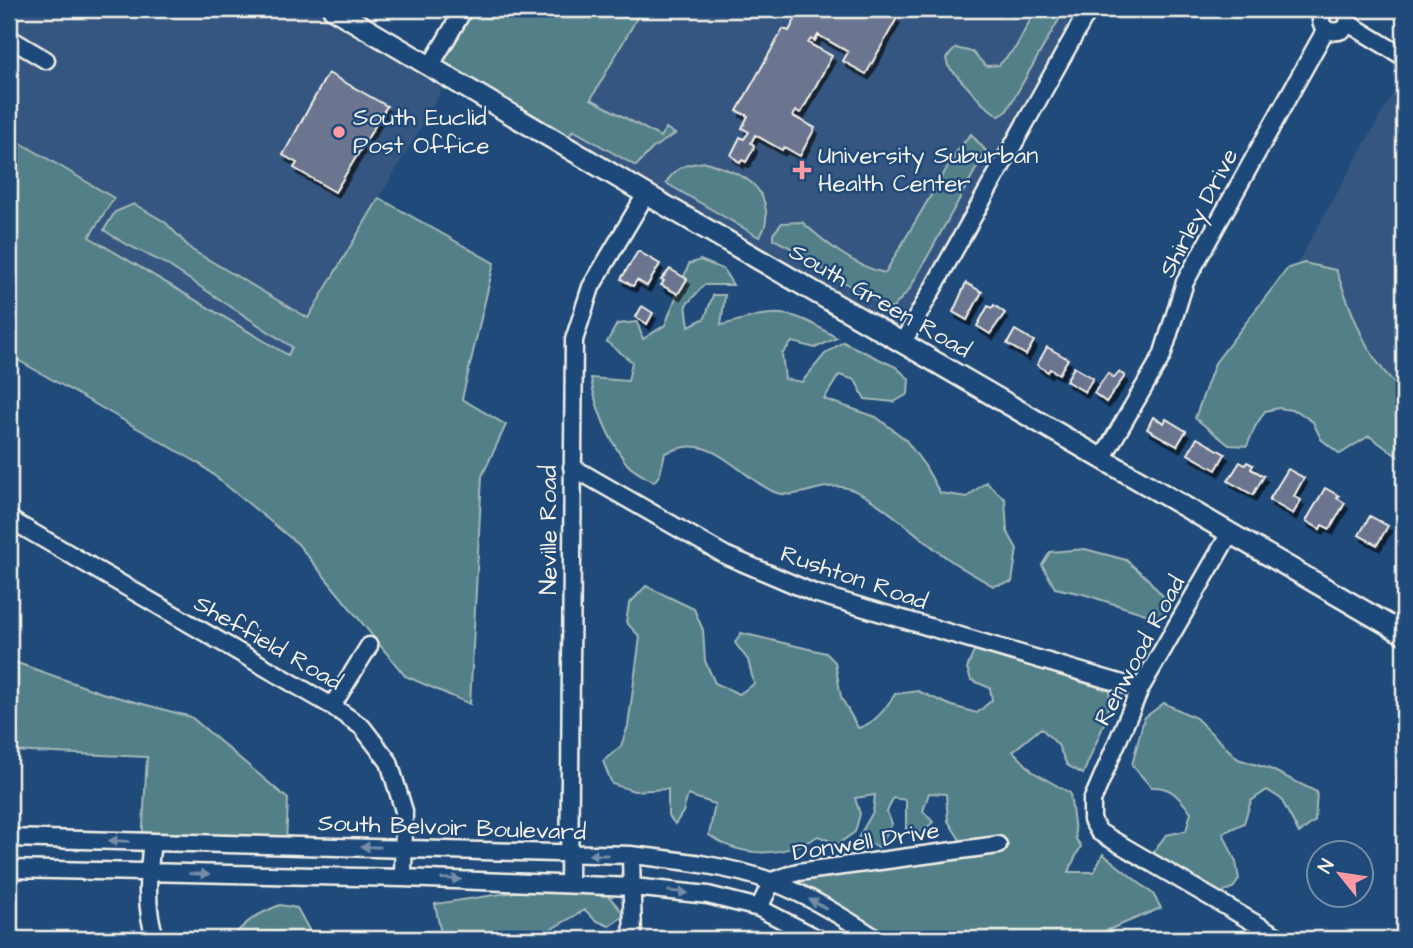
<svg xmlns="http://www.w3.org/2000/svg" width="1413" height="948" viewBox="0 0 1413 948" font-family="'Architects Daughter',sans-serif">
  <defs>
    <filter id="shadow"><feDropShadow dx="3" dy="5.5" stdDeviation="0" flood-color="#0009"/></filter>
  </defs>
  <rect width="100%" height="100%" fill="#1f4a7a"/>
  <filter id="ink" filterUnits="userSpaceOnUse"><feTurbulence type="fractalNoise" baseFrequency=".0143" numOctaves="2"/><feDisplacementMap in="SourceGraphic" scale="14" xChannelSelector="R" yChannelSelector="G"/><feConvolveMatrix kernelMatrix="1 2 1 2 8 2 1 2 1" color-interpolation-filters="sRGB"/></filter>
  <g filter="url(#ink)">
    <path fill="#365780" d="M 9,9 L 333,9 L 449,76 L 420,129 L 308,318 L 288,355 L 89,237 L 114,198 L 9,136 Z
      M 643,9 L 1089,9 L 903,342 L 564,145 Z
      M 1404,74 L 1404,445 L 1246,354 Z"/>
    <path fill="#538088" stroke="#a4b8b8" stroke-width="2" d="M 464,9 L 642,9 L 591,99 L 660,137 L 666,128 L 675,134 L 653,148 L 636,166 L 573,130 L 564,145 L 431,65 Z
      M 1036,9 L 1065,9 L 1006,112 L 999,116 L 983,104 L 948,66 L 946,58 L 956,48 L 972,52 L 986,66 L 999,65 L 1016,47 Z
      M 971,134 L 986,151 L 909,290 L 892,309 L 838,279 L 797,251 L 773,239 L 773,234 L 782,223 L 802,222 C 826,243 853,266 885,273 L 957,151 Z
      M 9,136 L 114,198 L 89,237 L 288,355 L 292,347 L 166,264 L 122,242 L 104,230 L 115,212 L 134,204 L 165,222 L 192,250 L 308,318 L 379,198 L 494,263 L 462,399 L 506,425 L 482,476 L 470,704 L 405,676 L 298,544 L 200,464 L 9,355 Z
      M 706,162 C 732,171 763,179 766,211 C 767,221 766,229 759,237 L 666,183 C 676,166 687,164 706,162 Z
      M 700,260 L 723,269 L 733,285 L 704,285 L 686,305 L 689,326 L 705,318 L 713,295 L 725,295 L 721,325 C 740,321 762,312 781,314 C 801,315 820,328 837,338 L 815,348 L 792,342 L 782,354 L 785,379 L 802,382 L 825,354 L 843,342 L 896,367 L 909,379 L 908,394 L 894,402 L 865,399 L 855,380 L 839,375 L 824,399 L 876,417 L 905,439 L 925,466 L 940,493 L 967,497 L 986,482 L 1005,499 L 1007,531 L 1017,549 L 1012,582 L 993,586 C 978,577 962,569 947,558 C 921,540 871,491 842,487 C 819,483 796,501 774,492 C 746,480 717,441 685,447 C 678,448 671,451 665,453 L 660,474 L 654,482 C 646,477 633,471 627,464 C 609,440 595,408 591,378 L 628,381 L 632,362 L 607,342 L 617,324 L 637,322 L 643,339 L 665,325 L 689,264 Z
      M 1304,263 L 1336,270 C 1353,315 1366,360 1404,392 L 1404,461 L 1369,436 L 1340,454 L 1321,439 L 1313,422 L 1297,411 L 1279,408 L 1265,411 L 1255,427 L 1247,446 L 1229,445 L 1195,418 L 1215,363 L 1288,268 Z
      M 1085,549 L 1126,560 L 1147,578 L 1170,604 L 1161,619 L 1083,594 L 1055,588 L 1042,565 L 1050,552 Z
      M 646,586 L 694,609 L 703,630 L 705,661 L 715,683 L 739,694 L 754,684 L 748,660 L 735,643 L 741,633 L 826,653 L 835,662 L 841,697 L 858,728 C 876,723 885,709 895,694 L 918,691 L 952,706 L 977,713 L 992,700 L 990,688 L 971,680 L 967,668 L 975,649 L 1110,691 L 1107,717 L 1083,774 L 1067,765 L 1058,745 L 1041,728 L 1013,751 L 1033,772 L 1070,793 L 1076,839 L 1081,846 L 1068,872 L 1094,872 L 1103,854 L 1153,894 L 1161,908 L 1108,930 L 1094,939 L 877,939 L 772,881 L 997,845 L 986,838 L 960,840 L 948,821 L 946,794 L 929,793 L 923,811 L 933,822 L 921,834 L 906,834 L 906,800 L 893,798 L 887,812 L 892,824 L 879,847 L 858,838 L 873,812 L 875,795 L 855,798 L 860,814 L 855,832 L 838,844 L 818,836 C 784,857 742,859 709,835 L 715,804 L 688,795 L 683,812 L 675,824 L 668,815 L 668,789 L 634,791 L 612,784 L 603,761 L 621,746 L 628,726 L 640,637 L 626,622 L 629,604 Z
      M 9,660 L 102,693 L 191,717 L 288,799 L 286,845 L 142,842 L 147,757 L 9,751 Z
      M 1164,703 L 1196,718 L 1238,759 L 1270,769 L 1317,792 L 1315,821 L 1299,833 L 1281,799 L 1267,790 L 1251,801 L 1244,823 L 1223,833 L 1236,862 L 1239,879 L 1234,887 L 1218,895 L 1151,855 L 1166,835 L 1186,831 L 1191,812 C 1178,797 1172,786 1151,787 L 1132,765 L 1144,718 Z
      M 522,891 L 605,892 L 625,915 L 609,926 L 595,920 L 585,910 L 548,931 L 556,939 L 449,939 L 440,929 L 435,904 Z
      M 280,905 L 297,908 L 314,939 L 230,939 C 248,920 255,915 280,905 Z"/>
    <path fill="#6c748f" stroke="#f4f1e8" stroke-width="2" filter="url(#shadow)" d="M 789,9 L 880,9 L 897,18 L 866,74 L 843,61 L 848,52 L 818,35 L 815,41 L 811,39 L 808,43 L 832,56 L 801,113 L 796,111 L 793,116 L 815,128 L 800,156 L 784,147 L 782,150 L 755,135 L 751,143 L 754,145 L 753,150 L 746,162 L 742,160 L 740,163 L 731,155 L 740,137 L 744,139 L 749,132 L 742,128 L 748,116 L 737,111 L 783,29 L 789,31 L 798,14 Z
      M 328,73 L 387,106 L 335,192 L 294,168 L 297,163 L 283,155 Z
      M 638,251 L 660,264 L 647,286 L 637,280 L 633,286 L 621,279 Z
      M 670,269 L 687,279 L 678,294 L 661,285 L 664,281 L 661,280 Z
      M 966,283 L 982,292 L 967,320 L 953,312 Z
      M 994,305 L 1005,313 L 990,334 L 977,326 L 988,306 L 992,308 Z
      M 642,306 L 653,313 L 647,324 L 636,317 Z
      M 1015,330 L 1034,341 L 1026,355 L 1007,344 Z
      M 1047,347 L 1068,359 L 1059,374 L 1050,369 L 1048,372 L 1037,365 Z
      M 1074,367 L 1093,378 L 1085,392 L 1066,381 Z
      M 1119,372 L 1125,376 L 1106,402 L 1094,393 L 1108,373 L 1114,378 Z
      M 1153,417 L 1164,423 L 1166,419 L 1186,431 L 1177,446 L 1147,429 Z
      M 1197,438 L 1225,454 L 1216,470 L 1188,454 Z
      M 1240,462 L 1245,465 L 1247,462 L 1253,465 L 1251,469 L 1264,476 L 1253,495 L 1228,481 Z
      M 1288,469 L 1304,478 L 1294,496 L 1301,500 L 1293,514 L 1269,500 Z
      M 1325,488 L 1339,496 L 1337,498 L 1345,503 L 1330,529 L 1322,525 L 1320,529 L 1306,521 Z
      M 1370,516 L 1388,526 L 1377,545 L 1359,535 Z"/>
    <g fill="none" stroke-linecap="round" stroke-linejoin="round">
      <g stroke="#f4f1e8" stroke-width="21">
        <path id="minor" d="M 1325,9 C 1306,39 1363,39 1345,9
          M 1348,23 L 1404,57
          M 9,38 L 46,60
          M 431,65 L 464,9
          M 903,342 L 1089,9
          M 1102,459 L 1162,356 L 1185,282 L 1326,29
          M 572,467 L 725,555 L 814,593 L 1140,689
          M 9,519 L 332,706 L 362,727 L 389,762 L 404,811 L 403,878
          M 1230,533 L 1140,689 L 1092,801 L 1092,820 L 1099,832 L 1282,939
          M 332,706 L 369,646
          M 9,838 L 631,855 C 676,860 731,866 773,882 C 810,896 844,918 877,939
          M 152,842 C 148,874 144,909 156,939
          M 631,855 L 633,939
          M 9,869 L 403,878 L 633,887 L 708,895 L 759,908 L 819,939
          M 569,884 L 574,340 L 591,287 L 646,194
          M 759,908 L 772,881 L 798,872 L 998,845"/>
      </g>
      <g stroke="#f4f1e8" stroke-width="24">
        <path id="major" d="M 333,9 L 646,194 L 1404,634"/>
      </g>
      <use href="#minor" stroke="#1f4a7a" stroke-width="16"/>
      <use href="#major" stroke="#1f4a7a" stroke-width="19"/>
    </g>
    <defs><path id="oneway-solid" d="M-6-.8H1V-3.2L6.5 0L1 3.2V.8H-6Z" transform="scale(1.75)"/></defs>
    <g fill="#748da6">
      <use href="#oneway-solid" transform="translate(119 841) rotate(-178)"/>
      <use href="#oneway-solid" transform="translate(371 847) rotate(-179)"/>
      <use href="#oneway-solid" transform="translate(599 855) rotate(-179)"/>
      <use href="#oneway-solid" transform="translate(199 874) rotate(2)"/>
      <use href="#oneway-solid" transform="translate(451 879) rotate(2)"/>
      <use href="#oneway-solid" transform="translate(678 892) rotate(6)"/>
      <use href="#oneway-solid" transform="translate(818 904) rotate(-152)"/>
    </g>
  </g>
  <g fill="#ff9aa2" stroke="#1f4a7a" stroke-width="2.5">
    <circle cx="339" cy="132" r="7"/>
    <path d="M798.5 159.5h7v7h7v7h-7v7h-7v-7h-7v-7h7z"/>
  </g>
  <g text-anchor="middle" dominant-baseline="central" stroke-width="5" stroke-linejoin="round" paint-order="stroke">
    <g font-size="24" fill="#f4f1e8" stroke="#1f4a7a" text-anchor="start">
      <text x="353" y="118">South Euclid<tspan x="353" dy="28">Post Office</tspan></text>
      <text x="818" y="156">University Suburban<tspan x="818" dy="28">Health Center</tspan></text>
    </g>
    <g font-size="24" fill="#f4f1e8" stroke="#1f4a7a">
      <text transform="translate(1199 213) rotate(-62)">Shirley Drive</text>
      <text transform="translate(880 301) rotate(30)">South Green Road</text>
      <text transform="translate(549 530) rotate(-90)">Neville Road</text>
      <text transform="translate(854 578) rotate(19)">Rushton Road</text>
      <text transform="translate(268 643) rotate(30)">Sheffield Road</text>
      <text transform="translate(1140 651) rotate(-62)">Renwood Road</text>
      <text transform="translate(452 828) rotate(2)">South Belvoir Boulevard</text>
      <text transform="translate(866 842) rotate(-9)">Donwell Drive</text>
    </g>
  </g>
  <rect width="1413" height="948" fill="none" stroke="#1f4a7a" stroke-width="35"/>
  <rect x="18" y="18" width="1378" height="913" fill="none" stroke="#f4f1e8" stroke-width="2.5" filter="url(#ink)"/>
  <g transform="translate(1340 874) rotate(300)"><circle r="33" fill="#1f4a7a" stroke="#748da6" stroke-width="2"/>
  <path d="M0-5L12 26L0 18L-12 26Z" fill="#ff9aa2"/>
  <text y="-10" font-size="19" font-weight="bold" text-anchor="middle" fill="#f4f1e8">N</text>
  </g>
</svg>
